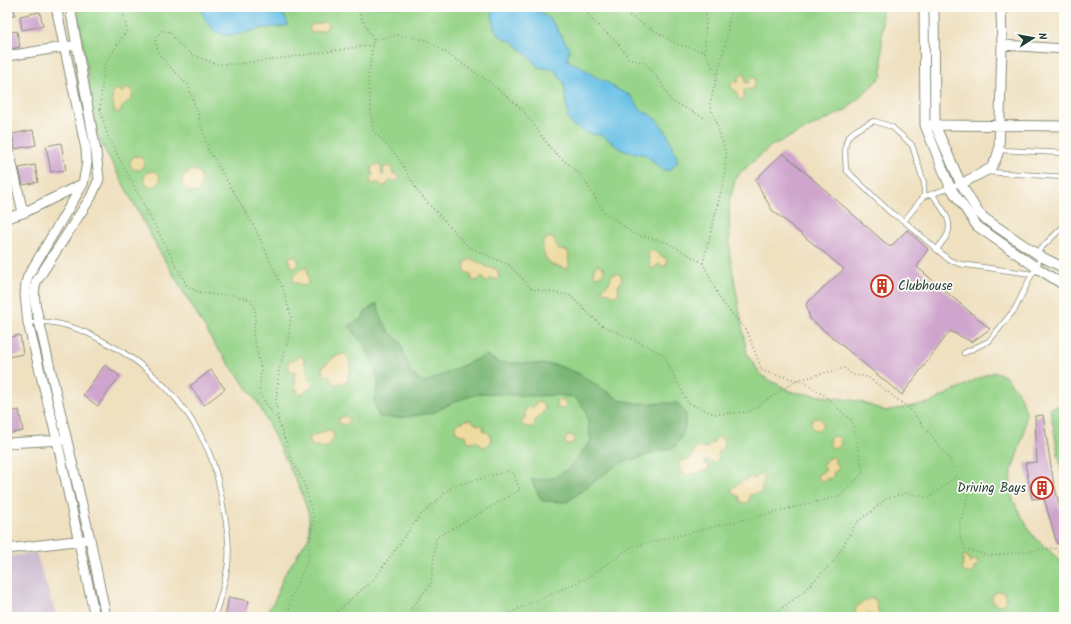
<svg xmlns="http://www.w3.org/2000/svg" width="1071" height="624" viewBox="0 0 1071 624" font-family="Kalam,sans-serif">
  <rect width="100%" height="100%" fill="#fdfcf7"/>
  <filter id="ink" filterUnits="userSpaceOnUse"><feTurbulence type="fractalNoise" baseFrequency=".025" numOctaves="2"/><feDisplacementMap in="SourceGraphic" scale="8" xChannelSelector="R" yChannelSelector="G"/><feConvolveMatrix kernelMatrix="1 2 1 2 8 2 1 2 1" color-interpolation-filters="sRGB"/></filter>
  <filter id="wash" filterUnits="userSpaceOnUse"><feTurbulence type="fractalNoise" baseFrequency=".012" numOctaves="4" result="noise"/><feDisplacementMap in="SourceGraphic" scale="16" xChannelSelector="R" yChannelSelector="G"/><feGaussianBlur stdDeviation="0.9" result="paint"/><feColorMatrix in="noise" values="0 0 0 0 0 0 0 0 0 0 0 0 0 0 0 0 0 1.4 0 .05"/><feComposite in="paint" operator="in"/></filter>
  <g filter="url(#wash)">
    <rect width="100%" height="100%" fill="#efe0c0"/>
    <path fill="#cebed1" d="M 36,553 L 57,617 L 7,617 L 7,556 Z"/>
    <path fill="#97d489" stroke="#5b885e" d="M 77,7 L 882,7 L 882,76 L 846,110 L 771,146 L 740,173 L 735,181 L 729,202 L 730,255 L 747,354 L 762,376 L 792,392 L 858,401 L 886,411 L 929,403 L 985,375 L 996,372 L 1005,376 L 1018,392 L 1026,411 L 1024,433 L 1012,470 L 1010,490 L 1013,500 L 1032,535 L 1064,564 L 1064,617 L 263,617 L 275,600 L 283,577 L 309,537 L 309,515 L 301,491 L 258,403 L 215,345 L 158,249 L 97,135 Z
      M 1064,405 L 1064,486 L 1050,408 Z"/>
    <path fill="#79b675" stroke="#4c7a54" d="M 377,303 L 381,317 L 390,333 L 401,343 L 410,373 L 424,383 L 486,355 L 500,363 L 525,363 L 556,365 L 578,373 L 620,400 L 637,403 L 678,403 L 686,415 L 684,432 L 675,447 L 618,464 L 567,502 L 542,501 L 531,480 L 554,478 L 570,467 L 591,441 L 586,411 L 576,398 L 558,395 L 535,396 L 481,393 L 456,401 L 433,413 L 400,418 L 379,417 L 374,400 L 379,381 L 366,348 L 349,325 L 362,319 L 365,312 Z"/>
    <path fill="#eeda9e" stroke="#868c69" d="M 325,22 L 328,24 L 327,28 L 324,30 L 311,33 L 309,28 L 311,25 Z
      M 742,74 L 745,75 L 745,83 L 748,83 L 750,79 L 753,77 L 756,80 L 753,89 L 744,90 L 744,97 L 742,100 L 739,100 L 736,91 L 731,88 L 731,84 L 734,81 L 738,83 L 738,79 Z
      M 127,88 L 132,89 C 134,105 128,98 123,106 C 121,110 121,111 116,113 C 113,108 112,99 112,92 L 116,89 L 123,92 Z
      M130 163a7 7 0 1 1 14 0a7 7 0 1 1-14 0Z
      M 379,164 L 381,167 L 382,176 L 384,174 L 383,171 L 384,167 L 388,166 L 392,168 L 392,173 L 398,175 L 400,179 L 396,181 L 390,180 L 385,186 L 382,186 L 379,183 L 371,184 L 370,178 L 373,175 L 371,168 L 375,165 Z
      M 193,170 L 198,171 C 203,177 202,186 199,193 L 188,192 C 179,182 180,175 193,170 Z
      M144 179a8 8 0 1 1 16 0a8 8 0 1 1-16 0Z
      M 550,237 L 554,240 L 559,250 L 566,250 L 569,254 C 567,259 570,262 569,267 L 566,269 L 558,266 L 554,266 C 545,260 541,251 543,241 Z
      M 652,249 L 659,255 L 667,259 L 667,265 L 662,266 L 658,264 L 656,267 L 651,269 L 648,254 Z
      M 291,256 L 295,256 L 299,262 L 298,266 L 295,268 L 290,265 L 289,259 Z
      M 471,259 C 474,260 485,265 487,267 C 495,269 497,266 499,276 L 497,280 L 491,278 L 487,282 L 484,281 L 482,277 L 476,281 L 474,281 L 472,280 L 471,274 L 466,272 L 464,266 L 465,262 Z
      M 598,265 L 604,268 C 604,273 602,276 596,277 C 592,272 593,268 598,265 Z
      M 306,266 C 308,270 309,282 307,285 L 304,286 L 292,281 C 293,273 300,270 306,266 Z
      M 617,273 L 620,274 L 622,279 L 618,287 L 619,294 L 614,296 L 609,293 L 603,292 L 602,289 L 609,283 L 612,275 Z
      M 344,354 C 351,357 349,363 351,370 L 348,375 L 349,381 L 337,384 L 333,383 L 330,376 L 324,376 L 322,368 L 324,365 L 329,362 L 332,357 Z
      M 301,356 L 304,358 L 304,363 L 307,367 L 307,371 L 309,375 L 308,379 L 312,384 L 312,386 C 308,389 304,393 300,395 L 298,394 L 297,389 L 294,390 L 293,387 L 296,381 L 293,379 L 296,372 L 292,373 L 289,370 L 288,363 L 289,361 L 294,361 L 298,357 Z
      M556 404a5 5 0 1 1 10 0a5 5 0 1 1-10 0Z
      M 537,402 C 543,404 545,404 545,410 L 536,419 L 534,427 L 524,427 L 521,422 L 525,418 L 525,410 L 529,407 L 533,407 Z
      M 346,415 L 350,421 L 345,425 L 341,424 L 338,422 L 340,418 Z
      M811 424a6 6 0 1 1 12 0a6 6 0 1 1-12 0Z
      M 466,420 L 472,420 L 475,424 L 481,425 L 484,427 L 483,431 L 489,433 L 492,441 L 487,446 L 483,447 L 476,441 L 469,442 L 467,440 L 466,435 C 459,435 455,434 455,426 L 458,423 Z
      M 328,430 L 333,431 L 334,437 L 328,447 L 322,448 L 319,446 L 312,446 L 309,440 L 311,436 Z
      M 568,435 L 572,435 L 574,437 L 575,441 L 568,445 L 565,444 L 565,439 Z
      M829 442a6 6 0 1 1 12 0a6 6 0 1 1-12 0Z
      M 718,437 L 721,437 C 727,445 724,447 718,452 L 719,458 L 715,463 L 705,460 L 705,463 L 710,467 L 705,471 C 698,472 689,477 682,473 L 678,464 L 683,460 L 691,459 C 695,448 694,445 707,448 Z
      M 834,457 L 836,459 L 834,462 L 838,465 L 839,469 L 834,472 L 832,479 L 827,478 L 825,481 L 821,481 L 817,475 L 826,470 L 823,465 C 825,460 829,457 834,457 Z
      M 760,473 C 765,477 765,482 761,486 L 763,489 L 759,493 L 750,495 L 749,501 L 746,503 L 741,502 L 739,496 C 735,495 731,494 732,488 C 738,484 744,480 751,477 L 755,479 Z
      M 964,555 L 968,557 L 970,562 L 976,559 L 979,565 L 974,567 L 973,573 L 967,573 L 963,571 C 961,566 964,562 963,557 Z
      M992 598a7 7 0 1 1 14 0a7 7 0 1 1-14 0Z
      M 871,598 L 875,599 L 879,614 L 877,617 L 873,617 L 868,612 L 868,617 L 856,617 L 855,609 C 860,602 865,602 871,598 Z
      M 1064,607 L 1064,617 L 1053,617 L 1057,612 Z
      M 592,610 L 595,610 L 597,615 L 596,617 L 576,617 L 577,614 L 588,614 Z"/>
    <path fill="#69c1e6" stroke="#447f8d" d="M 200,7 L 279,7 L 287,21 L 288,25 C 279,28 269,27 260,29 C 250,31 236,36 226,35 C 212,34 204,19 200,7 Z
      M 497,7 C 526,7 545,5 560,34 C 563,39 568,45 569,50 C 569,53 568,57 567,60 L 580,66 L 596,77 L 607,82 L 617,89 L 631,96 L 641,110 L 654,117 L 665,130 L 670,140 L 673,150 L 677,157 L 677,163 L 669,171 L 660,168 L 646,155 L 625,151 L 617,147 L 609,140 L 603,136 L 587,133 L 572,125 L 568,118 L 564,83 L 555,70 L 538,67 C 530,58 522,50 513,42 C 511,40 508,40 505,39 C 493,33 492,23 492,12 Z"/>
    <g id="blocks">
      <path fill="#cfa5cd" d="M 7,7 L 14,7 L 15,15 L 7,17 Z
        M 40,12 L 43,26 L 22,30 L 20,16 Z
        M 17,31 L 20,47 L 7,50 L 7,33 Z
        M 33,130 L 36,145 L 15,149 L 12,134 Z
        M 61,143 L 66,170 L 51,172 L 46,146 Z
        M 783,153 L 890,247 L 907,230 L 928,249 L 917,267 L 990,329 L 972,342 L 950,331 L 902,395 L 810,319 L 806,304 L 844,269 L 772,210 L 755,180 Z
        M 35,165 L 38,182 L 23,185 L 19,168 Z
        M 20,335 L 23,354 L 8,357 L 7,338 Z
        M 105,365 L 120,376 L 98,406 L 83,395 Z
        M 211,370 L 225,389 L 204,405 L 190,386 Z
        M 19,410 L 23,431 L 7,434 L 7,413 Z
        M 1043,415 L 1053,479 L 1064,525 L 1064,542 L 1057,544 L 1044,498 L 1032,499 L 1025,463 L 1037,462 L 1035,416 Z
        M 229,597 L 249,601 L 245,617 L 225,617 Z"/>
    </g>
  </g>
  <g filter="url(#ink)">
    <use href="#blocks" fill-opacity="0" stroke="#878e7a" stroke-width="1"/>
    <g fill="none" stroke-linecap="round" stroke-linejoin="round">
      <g stroke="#878e7a" stroke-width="6">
        <path id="service" d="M 999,150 L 1064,153
          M 987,172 L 1064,177
          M 933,195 C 940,206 953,219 948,233 C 946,239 940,244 937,250
          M 924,196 C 937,194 948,187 961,184
          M 904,221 L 924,196 L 924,183 L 912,145 L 892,127 L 874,121 C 843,135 844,137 846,170 L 891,213 L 904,221 L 949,260 L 960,264 L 1032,274 L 1037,268 L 1040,256
          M 1036,253 L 1064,226
          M 28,323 C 54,318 81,329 103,341 C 149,364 186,402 207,448 C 216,467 220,487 223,507 C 227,523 230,548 228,564 C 225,582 220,600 214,617
          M 964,353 L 989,341 L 1015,309 L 1032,274"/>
      </g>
      <g stroke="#878e7a" stroke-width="11">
        <path id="minor" d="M 56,7 L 86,149 L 87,163 L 83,184 L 28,276 L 26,283 L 25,295 L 28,323 L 57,440 L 95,617
          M 70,7 L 96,152 L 99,179 L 91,197 L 36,282 C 32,295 36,308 39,321 L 90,539 L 106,617
          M 924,7 L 925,125 L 950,187 L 977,226 L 1037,268 L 1064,285
          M 934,7 L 935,125 L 961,184 L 978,212 L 984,218 L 1040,256 L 1064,268
          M 1002,45 L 1064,49
          M 7,56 L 70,46
          M 930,125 L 1064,126
          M 7,142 L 23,213
          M 961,184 L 991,168 L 996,159 L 999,150 L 1002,45 L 1001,7
          M 7,218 L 23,213 L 82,184
          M 7,443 L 62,440
          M 7,549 L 83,540"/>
      </g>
      <path stroke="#878e7a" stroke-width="1.5" stroke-dasharray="1 3" stroke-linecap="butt" d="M 356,7 L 373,40
        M 583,7 L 593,21 L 618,43 L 628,58 L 645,63 L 658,78 L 671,101 L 705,118
        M 621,7 L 628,15 L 677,44 L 705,52 L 706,7
        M 705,52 L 717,77
        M 100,109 L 108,137 L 187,286 L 198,292 L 217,295 L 232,295 L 251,300 L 256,313 L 253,333 L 261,370 L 259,393 L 278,421
        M 100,109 L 104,66 L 127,30 L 122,7
        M 703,263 L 668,243 L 634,234 L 603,211 L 582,176 L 552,150 L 522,109 L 488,81 L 427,40 L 398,35 L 373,40 L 368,80 L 373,130 L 398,157 L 418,192 L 468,247 L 509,265 L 532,289 L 569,295 L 601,325 L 637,341 L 663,354 L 688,403 L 714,414 L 749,412 L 797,380 L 844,368 L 853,375 L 868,377 L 911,410 L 950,460 L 956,476 L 929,498 L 906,493 L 885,499 L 876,508 L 856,523 L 835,560 L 803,592 L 770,617
        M 956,476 L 969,489 L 966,504 L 960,522 L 960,537 L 965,549 L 989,556 L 1054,548 L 1064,554
        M 288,617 L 291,598 L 307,562 L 314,519 L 304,483 L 292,460 L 279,423 L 276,402 L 279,370 L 288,340 L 291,317 L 283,289 L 255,228 L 208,149 L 198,114 L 188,85 L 159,55 L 155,39 L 162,30 L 170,32 L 178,43 L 191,54 L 216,64 L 235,64 L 263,61 L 372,45
        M 331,617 L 374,579 L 419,517 L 453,486 L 512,470 L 520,490 L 436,538 L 431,584 L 404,617
        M 504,617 L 518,609 L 587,578 L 632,547 L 840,496 L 863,473 L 852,421 L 825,396 L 804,382 L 762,371 L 747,331 L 721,301 L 703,263 L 724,179 L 726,153 L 710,104 L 726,42 L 731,7"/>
      <use href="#service" stroke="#fff" stroke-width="4.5"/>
      <use href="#minor" stroke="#fff" stroke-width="9"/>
    </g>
  </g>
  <defs>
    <g id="building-ring" transform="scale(1.15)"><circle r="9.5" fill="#fdfcf7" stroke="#c8321e" stroke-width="1.5"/><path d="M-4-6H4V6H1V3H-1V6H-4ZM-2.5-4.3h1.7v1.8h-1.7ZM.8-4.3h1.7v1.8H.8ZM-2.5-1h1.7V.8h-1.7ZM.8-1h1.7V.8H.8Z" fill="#c8321e"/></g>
  </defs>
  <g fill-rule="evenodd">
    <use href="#building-ring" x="882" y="286"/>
    <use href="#building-ring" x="1042" y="488"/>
  </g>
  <g text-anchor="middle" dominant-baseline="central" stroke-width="3.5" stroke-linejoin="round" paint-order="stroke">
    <g font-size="13" fill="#1f3d34" stroke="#fdfcf7" text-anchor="start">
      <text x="898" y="286">Clubhouse</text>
      <text x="1026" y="488" text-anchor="end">Driving Bays</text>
    </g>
  </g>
  <rect width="1071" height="624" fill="none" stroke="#fdfcf7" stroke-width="24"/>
  <g transform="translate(1033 38) rotate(79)" stroke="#fdfcf7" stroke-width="3" paint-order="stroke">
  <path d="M0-3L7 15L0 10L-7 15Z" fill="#1f3d34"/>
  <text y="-6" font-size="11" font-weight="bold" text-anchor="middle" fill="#1f3d34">N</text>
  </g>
</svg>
